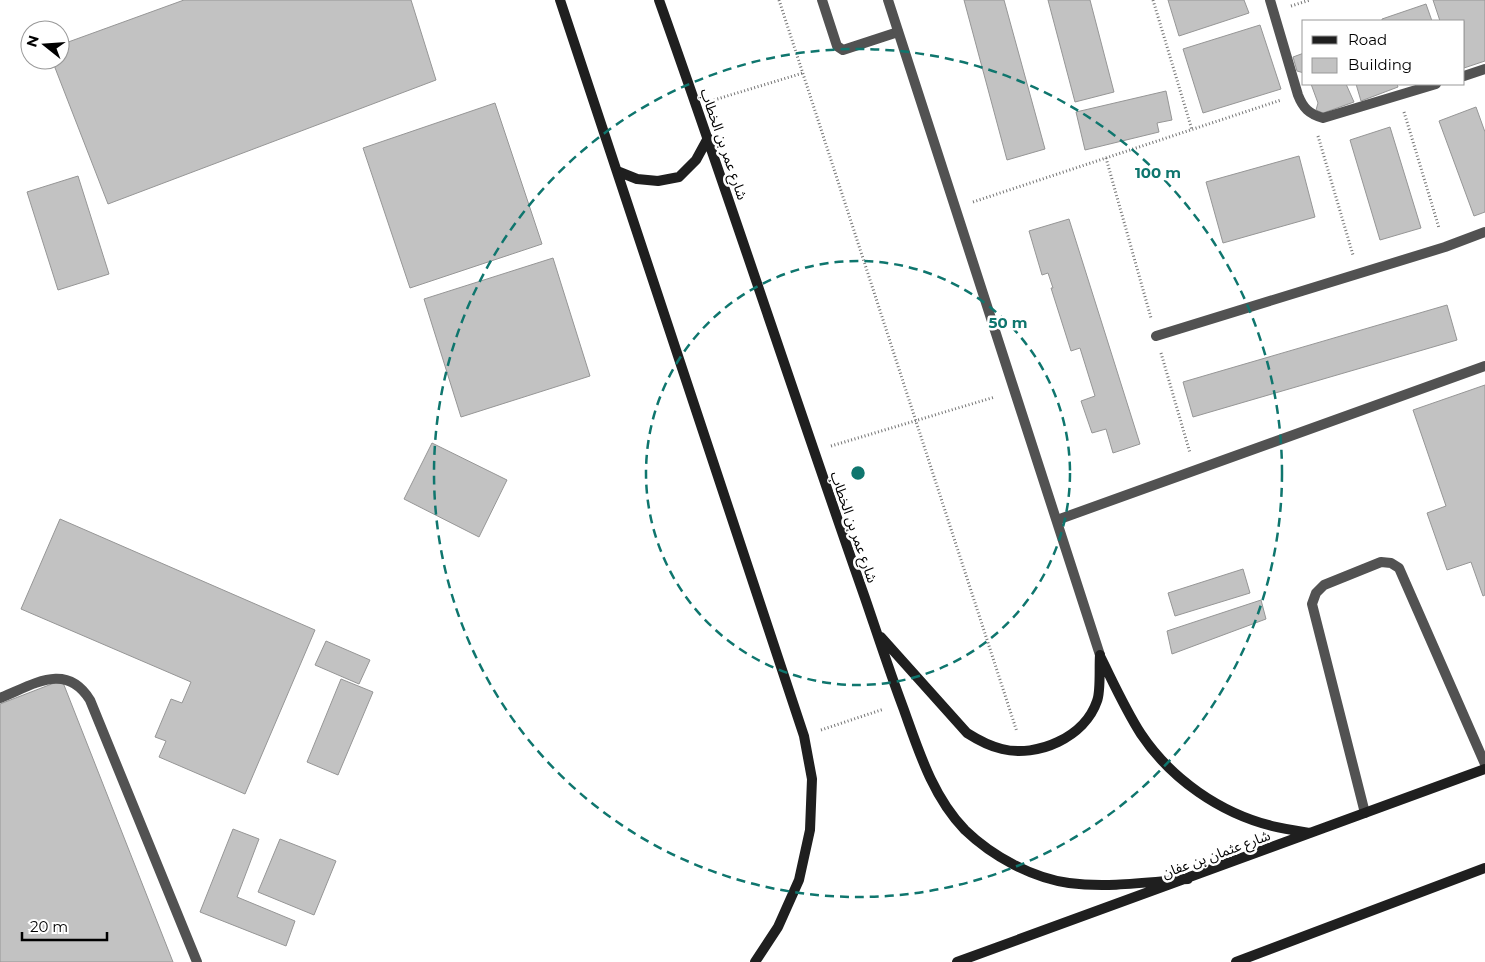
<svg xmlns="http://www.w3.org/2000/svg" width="1485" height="962" viewBox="0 0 1485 962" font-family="Montserrat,'Noto Sans Arabic',sans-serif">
  <rect width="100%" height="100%" fill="#fff"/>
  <path fill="#c2c2c2" stroke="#969696" d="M 184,0 L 411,0 L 436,80 L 108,204 L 52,60 L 60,60 L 60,45 Z
    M 964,0 L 1004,0 L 1045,149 L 1007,160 Z
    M 1048,0 L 1090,0 L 1114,92 L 1075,102 Z
    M 1168,0 L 1244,0 L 1249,13 L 1179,36 Z
    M 1433,0 L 1485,0 L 1485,61 L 1464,68 L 1464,21 L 1440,21 Z
    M 1426,4 L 1432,21 L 1382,21 L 1382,19 Z
    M 1260,25 L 1281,89 L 1203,113 L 1183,49 Z
    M 1304,53 L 1304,73 L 1297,71 L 1293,57 Z
    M 1311,84 L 1346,84 L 1354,102 L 1323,113 L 1316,110 L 1318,103 Z
    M 1356,84 L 1397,84 L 1398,87 L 1361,101 Z
    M 1166,91 L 1172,120 L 1157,123 L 1159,132 L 1085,150 L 1076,112 Z
    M 495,103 L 542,244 L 410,288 L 363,148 Z
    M 1476,107 L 1485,132 L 1485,212 L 1474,216 L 1439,121 Z
    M 1390,127 L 1421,228 L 1380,240 L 1350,140 Z
    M 1299,156 L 1315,217 L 1223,243 L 1206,182 Z
    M 78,176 L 109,274 L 58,290 L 27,192 Z
    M 1069,219 L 1140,444 L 1113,453 L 1106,429 L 1092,433 L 1081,401 L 1095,396 L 1080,348 L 1071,351 L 1051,288 L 1053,288 L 1048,273 L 1042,275 L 1029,231 Z
    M 553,258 L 590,376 L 461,417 L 424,299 Z
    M 1447,305 L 1457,340 L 1193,417 L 1183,382 Z
    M 1485,385 L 1485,595 L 1483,596 L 1471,562 L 1447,570 L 1427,513 L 1446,506 L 1413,410 Z
    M 432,443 L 507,480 L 479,537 L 404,499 Z
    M 60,519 L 315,630 L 245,794 L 159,757 L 166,741 L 155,737 L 171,699 L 182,703 L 191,682 L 21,609 Z
    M 1243,569 L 1250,593 L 1175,616 L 1168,593 Z
    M 1261,600 L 1266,619 L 1172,654 L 1167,631 Z
    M 326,641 L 370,660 L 359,684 L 315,665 Z
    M 341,679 L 373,692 L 338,775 L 307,762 Z
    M 62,680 L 173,962 L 0,962 L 0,704 Z
    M 233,829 L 259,839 L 237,897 L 295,921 L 286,946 L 200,912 Z
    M 280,839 L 336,861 L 314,915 L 258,892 Z"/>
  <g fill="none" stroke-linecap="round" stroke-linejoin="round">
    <path stroke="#747474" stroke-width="3" stroke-dasharray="1 2.5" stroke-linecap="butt" d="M 779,0 L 1017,732
      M 1153,0 L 1192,130
      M 1291,6 L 1310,0
      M 714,100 L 803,73
      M 1404,112 L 1439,228
      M 1318,136 L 1353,255
      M 1106,158 L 1151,318
      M 973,202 L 1281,100
      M 1161,353 L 1190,453
      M 831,446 L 995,397
      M 821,730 L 884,709"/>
    <path stroke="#525252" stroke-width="10" d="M 822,0 L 837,46 L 843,50 L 898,32
      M 0,698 C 33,685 66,661 90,700 L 197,962
      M 1365,813 L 1312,604 L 1316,593 L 1324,585 L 1381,562 L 1391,563 L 1399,568 L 1485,764"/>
    <path stroke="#525252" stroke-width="10" d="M 888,0 L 1100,655
      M 1270,0 L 1298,95 C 1303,108 1309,114 1323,118 L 1436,84
      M 1464,76 L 1485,69
      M 1156,336 L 1445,247 L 1485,232
      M 1057,520 L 1485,366"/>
    <path stroke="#1f1f1f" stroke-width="10" d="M 560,0 L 804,736 L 812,779 L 810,830 L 799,880 L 778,927 L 755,962
      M 659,0 C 730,199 795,399 865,598 C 878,636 890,673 904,710 C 919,752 933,797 965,830 C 992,856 1032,878 1069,883 C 1108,888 1149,882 1188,879
      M 617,171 L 637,179 L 658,181 L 679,177 L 696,160 L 708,138
      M 881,637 L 967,733 C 978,740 989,746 1002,749 C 1037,758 1085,737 1097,701 C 1101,692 1099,666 1100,655
      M 1100,656 C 1113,682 1125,709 1141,734 C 1171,779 1220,813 1272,826 C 1285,829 1298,831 1310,833
      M 957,962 L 1485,769
      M 1236,962 L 1485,868"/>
  </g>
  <g fill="none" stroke="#0f766e" stroke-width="2.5" stroke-dasharray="9 6">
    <circle cx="858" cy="473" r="212"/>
    <circle cx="858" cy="473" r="424"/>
  </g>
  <g text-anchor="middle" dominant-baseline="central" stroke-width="5" stroke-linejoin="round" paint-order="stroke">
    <g font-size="14" fill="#000" stroke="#fff">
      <text transform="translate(724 144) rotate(71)">شارع عمر بن الخطاب</text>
      <text transform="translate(854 527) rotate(71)">شارع عمر بن الخطاب</text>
      <text transform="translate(1216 854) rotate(-20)">شارع عثمان بن عفان</text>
    </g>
  </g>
  <circle cx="858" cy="473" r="8" fill="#0f766e" stroke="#fff" stroke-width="2.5"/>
  <g font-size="15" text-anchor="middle" font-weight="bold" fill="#0f766e" stroke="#fff" stroke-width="5" stroke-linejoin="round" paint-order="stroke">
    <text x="1158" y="178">100 m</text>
    <text x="1008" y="328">50 m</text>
  </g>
  <rect x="1302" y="20" width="162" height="65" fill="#ffffff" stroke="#999999"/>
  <rect x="1312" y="36" width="25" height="8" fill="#1f1f1f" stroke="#999999"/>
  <text x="1348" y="45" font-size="15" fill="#000000">Road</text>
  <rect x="1312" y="58" width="25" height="15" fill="#c2c2c2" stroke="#999999"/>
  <text x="1348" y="70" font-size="15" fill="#000000">Building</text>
  <g transform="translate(45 45) rotate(287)"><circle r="24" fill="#ffffff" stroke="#999999"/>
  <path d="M0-4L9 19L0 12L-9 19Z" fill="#000000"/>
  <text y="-8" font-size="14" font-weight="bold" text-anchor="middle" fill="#000000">N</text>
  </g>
  <path d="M22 932v8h85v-8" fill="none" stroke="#000000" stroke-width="2.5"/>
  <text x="30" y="932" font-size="15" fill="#000000" stroke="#ffffff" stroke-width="4" paint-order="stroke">20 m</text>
</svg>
